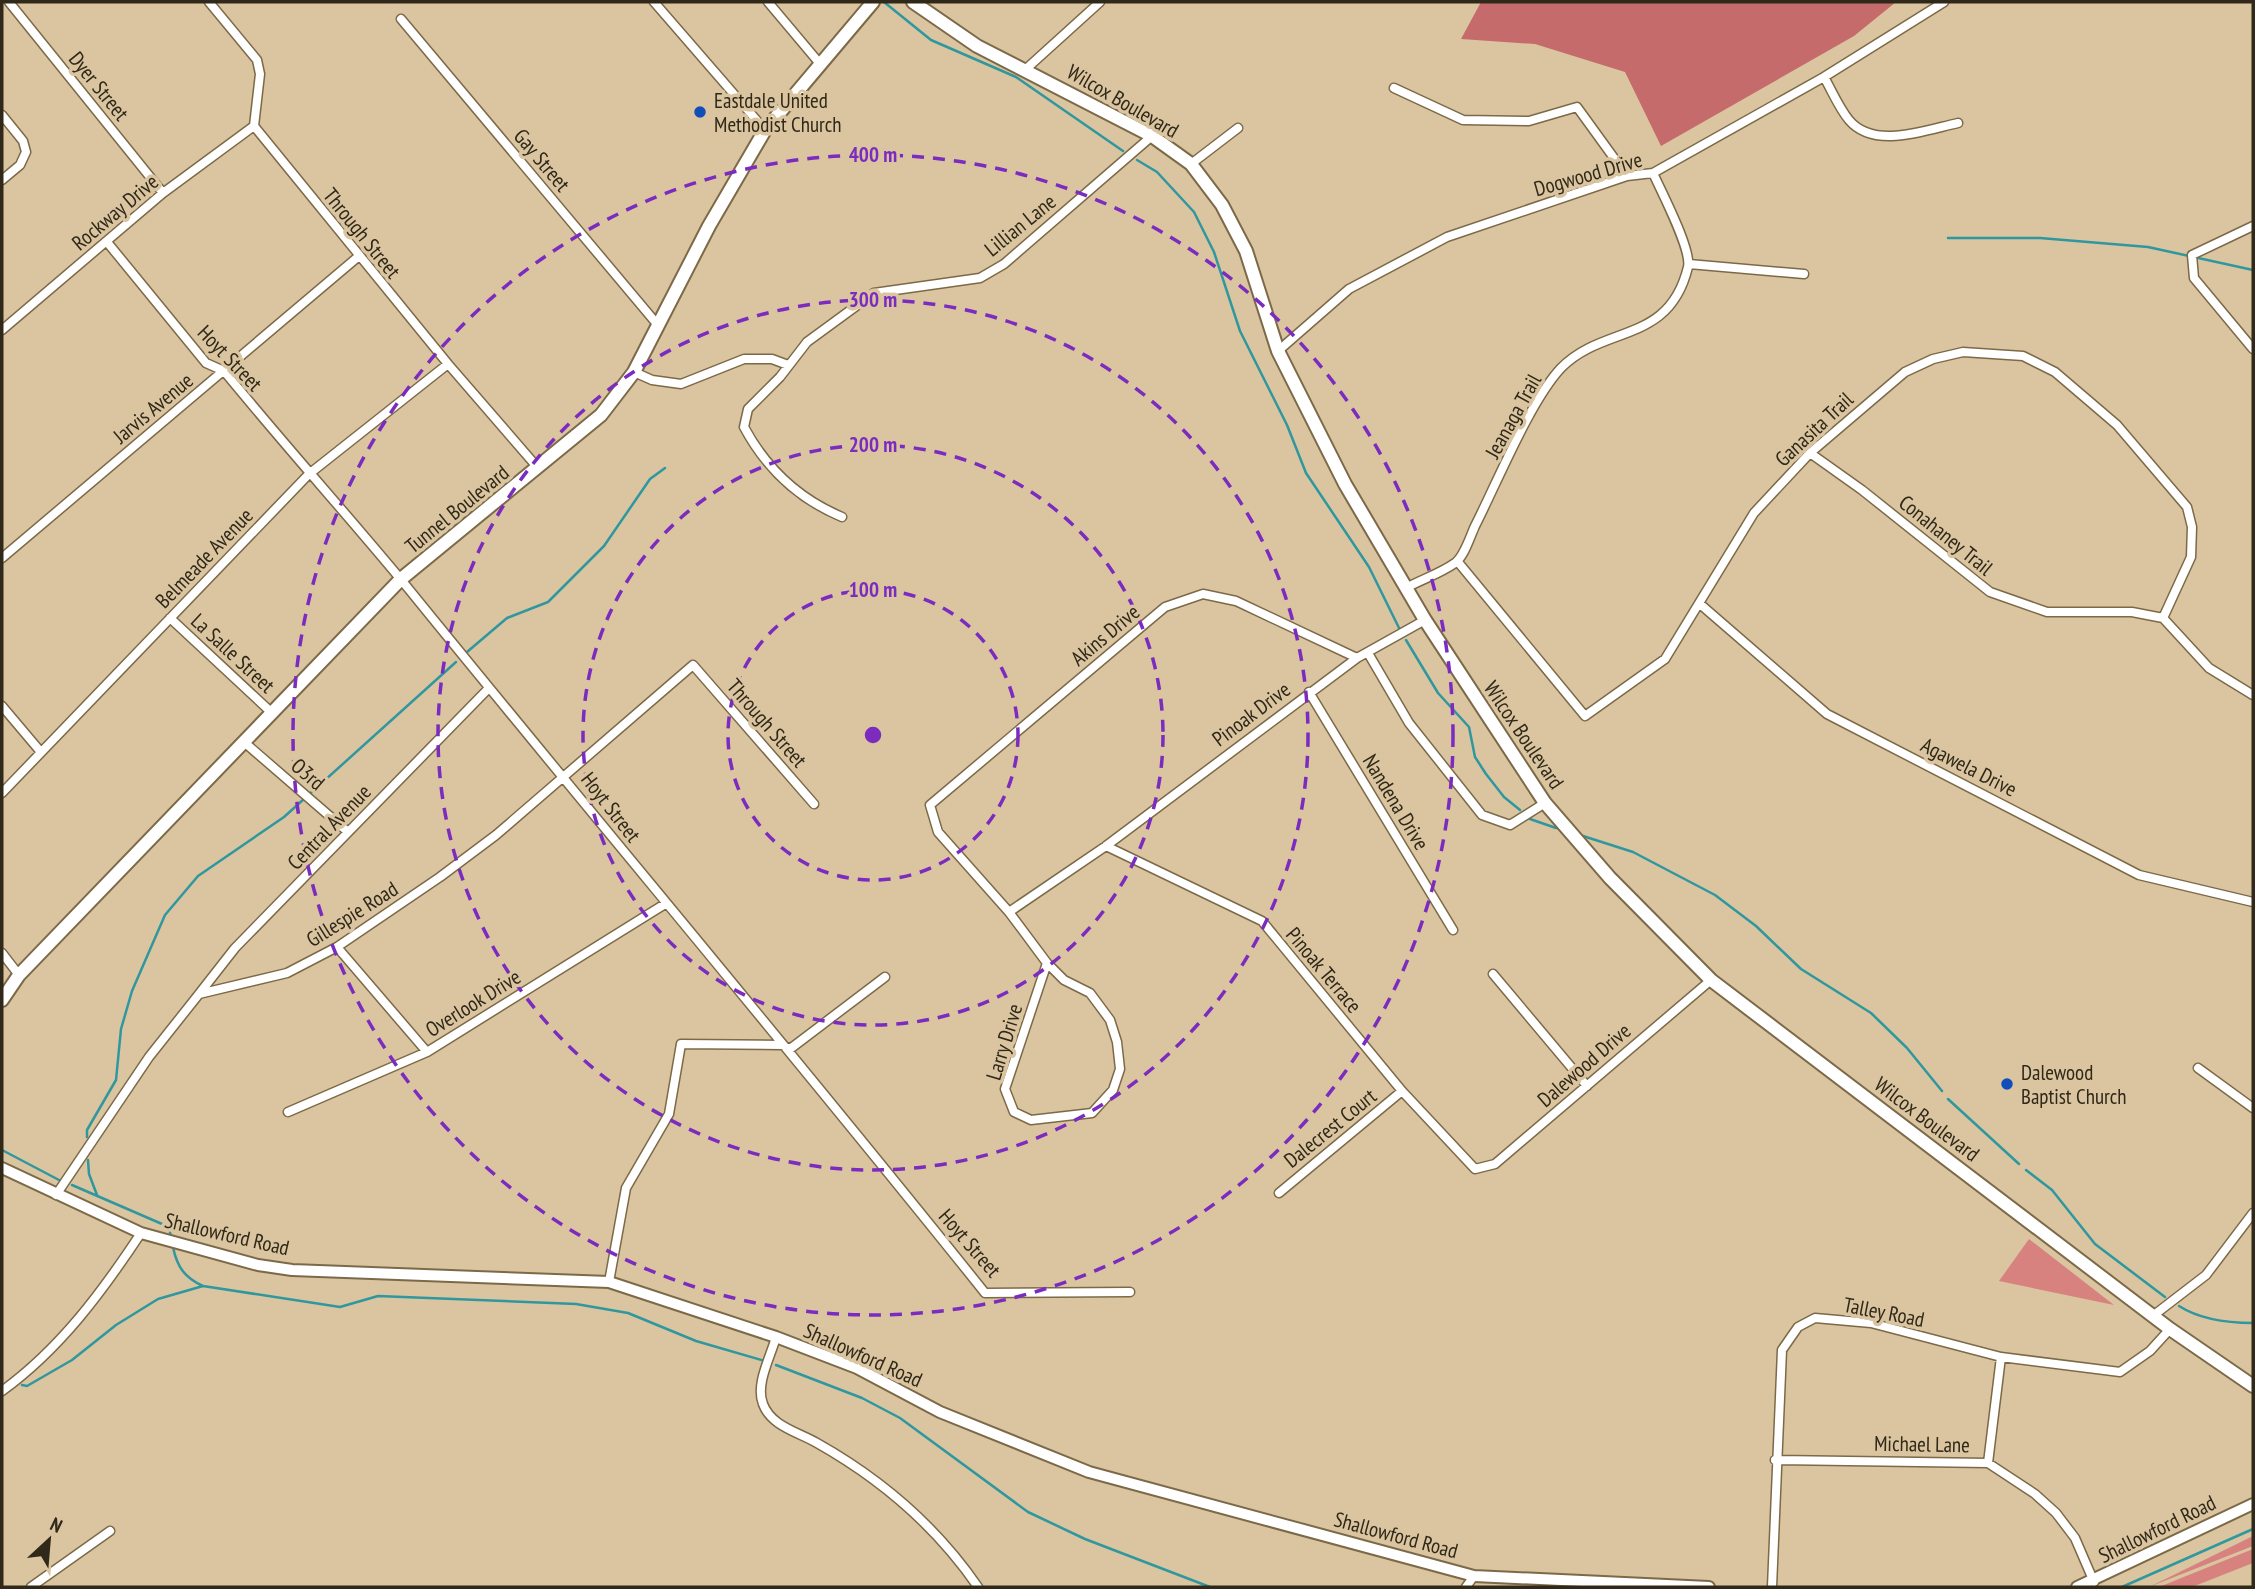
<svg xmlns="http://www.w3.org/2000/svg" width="2255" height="1589" viewBox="0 0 2255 1589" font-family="'PT Sans Narrow',sans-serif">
  <rect width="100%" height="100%" fill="#dac5a0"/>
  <path fill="#d88280" d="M 2029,1239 L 2114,1305 L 1999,1281 Z
    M 2253,1536 L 2253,1546 L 2149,1587 Z
    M 2253,1549 L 2253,1563 L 2192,1587 L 2159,1587 Z"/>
  <path fill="#c56b6b" d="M 1481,2 L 1896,2 L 1854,36 L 1661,146 L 1625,72 L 1535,44 L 1461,39 Z"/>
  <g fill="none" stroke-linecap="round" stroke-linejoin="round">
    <path stroke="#30979e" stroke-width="2.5" d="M 884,2 L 931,40 L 1016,77 L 1123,151
      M 1137,160 L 1157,172 L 1194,212 L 1214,252 L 1240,331 L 1287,425 L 1306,473 L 1369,567 L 1400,630
      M 1948,238 L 2040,238 L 2148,247 L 2253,270
      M 1406,640 L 1438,693 L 1469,727 L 1475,757 L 1486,774 L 1504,797 L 1520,810
      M 467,652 L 507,618 L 548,602 L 604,546 L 650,479 L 665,468
      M 1530,819 L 1556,828
      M 1583,836 L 1633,852 L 1715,895 L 1756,926 L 1801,969 L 1871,1013 L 1907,1048 L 1942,1091
      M 1948,1099 L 2019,1164
      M 87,1137 L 87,1130 L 116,1080 L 121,1029 L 132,991 L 165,915 L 198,876 L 284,817 L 456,662
      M 2,1150 L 59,1180
      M 88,1160 L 89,1174 L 97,1195
      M 2026,1170 L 2052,1190 L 2095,1244 L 2165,1297
      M 72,1185 L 169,1227 L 171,1237
      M 173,1247 C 177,1267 185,1278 203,1286 L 340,1307 L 378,1296 L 576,1304 L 628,1313 L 696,1341 L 765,1361
      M 2179,1306 C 2201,1320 2228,1323 2253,1323
      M 776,1365 L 862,1398 L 900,1418 L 1028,1512 L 1085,1539 L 1210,1587
      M 22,1385 L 27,1386 L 72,1360 L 116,1325 L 158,1299 L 203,1286
      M 2122,1587 L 2253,1529"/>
    <g stroke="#7c6947" stroke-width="11">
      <path id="minor" d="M 9,2 L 163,193
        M 209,2 L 257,60 L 260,74 L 254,126 L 448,364 L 538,468
        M 654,2 L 765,130
        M 768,2 L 821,65
        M 401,19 L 657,324
        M 1026,69 L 1100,2
        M 1824,77 C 1832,91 1839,108 1849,120 C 1874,150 1926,130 1958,123
        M 1394,88 L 1463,120 L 1529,121 L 1577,107 L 1627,176
        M 2,115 L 23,141 L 26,152 L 20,165 L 2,180
        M 1191,164 L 1238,128
        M 2253,226 L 2192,255 L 2194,278 L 2253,349
        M 107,242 L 206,363 L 224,371 C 282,442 344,511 403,582 C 596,820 794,1054 985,1293 L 1130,1292
        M 1689,264 L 1804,274
        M 2,330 L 163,193 L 254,126
        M 1278,351 L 1349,289 L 1447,237 L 1627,176 L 1653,173 L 1824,77 L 1944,2
        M 634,372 L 652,380 L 681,384 L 744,359 L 772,359 L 788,365
        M 1810,453 L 1862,490 L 1990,592 L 2047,612 L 2132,612 L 2163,618 L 2209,668 L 2253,695
        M 842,517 C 799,499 766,468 744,427 L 748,409 L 780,377 L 807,342 L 874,293 L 980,278 L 1004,264 L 1152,136
        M 2,558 L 359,256
        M 1458,562 L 1585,716 L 1665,659 L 1754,513 L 1810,453 L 1905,372 L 1933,359 L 1963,352 L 2023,356 L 2055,372 L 2117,425 L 2187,507 L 2192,527 L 2191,557 L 2163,618
        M 1408,587 C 1423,579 1441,573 1455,563 C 1464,557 1470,537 1475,526 C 1497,483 1530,401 1561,368 C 1604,324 1669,345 1688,267 C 1692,250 1661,191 1653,173
        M 1700,604 L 1827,714 L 2139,875 L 2253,902
        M 170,618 L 272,713
        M 1368,653 L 1409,723 L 1482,815 L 1510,825 L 1545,803
        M 1309,692 L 1453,930
        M 2,706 L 40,751
        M 244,742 L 348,832
        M 2,793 L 309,474 L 448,364
        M 1106,846 L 1262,921 L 1402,1091 L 1475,1169 L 1495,1164 L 1711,980
        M 1009,912 L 1106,846 L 1357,658 L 1425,620
        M 337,947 L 427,1052
        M 2,953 L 19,975
        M 1047,963 L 1009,912 L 938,832 L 930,805 L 1165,607 L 1203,594 L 1236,601 L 1357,658
        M 1047,963 L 1064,980 L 1090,993 L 1110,1020 L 1117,1042 L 1120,1069 L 1113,1090 L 1092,1113 L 1031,1120 L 1014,1112 L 1005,1089 Z
        M 1493,974 L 1587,1086
        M 199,994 L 235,948 L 488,689
        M 2198,1068 L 2253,1108
        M 288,1112 L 427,1052 L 665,904
        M 1279,1193 L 1402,1091
        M 56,1195 L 149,1057 L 199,994 L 287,973 L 337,947 L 440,877 L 496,835 L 693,665 L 814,804
        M 609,1282 L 626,1188 L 669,1114 L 681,1044 L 782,1045 L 790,1049 L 885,977
        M 2154,1315 L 2206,1275 L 2253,1213
        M 776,1337 C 771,1356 755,1384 763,1404 C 771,1426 798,1432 817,1443 C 881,1479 936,1526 978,1587
        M 2,1391 C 60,1349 102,1292 141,1233
        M 1775,1460 L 1988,1463 L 2035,1494 L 2056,1513 L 2075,1538 L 2094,1582
        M 1988,1463 L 2001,1357
        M 31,1587 L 110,1531
        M 1466,1587 L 1474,1576
        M 1772,1587 L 1782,1350 L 1798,1327 L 1815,1318 L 1871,1323 L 2001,1357 L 2120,1372 L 2150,1351 L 2170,1329"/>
    </g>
    <g stroke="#7c6947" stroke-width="14">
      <path id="tertiary" d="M 2,1168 L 141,1233 L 258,1265 L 292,1270 L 609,1282 L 776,1337 L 857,1368 L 940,1412 L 1089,1472 L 1474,1576 L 1709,1587
        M 2077,1587 L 2253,1504"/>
    </g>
    <g stroke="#7c6947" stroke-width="16">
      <path id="secondary" d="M 913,2 L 977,46 L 1152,136 L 1191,164 L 1222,205 L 1246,251 L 1278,351 L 1345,484 L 1425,620 L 1545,803 L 1610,878 L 1711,980 L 2170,1329 L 2253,1386
        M 2,1000 L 19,975 L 401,579 L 601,415 L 634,372 L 709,226 L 765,130 L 873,2"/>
    </g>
    <use href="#minor" stroke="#fff" stroke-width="8"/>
    <use href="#tertiary" stroke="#fff" stroke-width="10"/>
    <use href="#secondary" stroke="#fff" stroke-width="12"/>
  </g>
  <g fill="none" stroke="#7b2cbf" stroke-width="3.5" stroke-dasharray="12 9">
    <circle cx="873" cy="735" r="145"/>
    <circle cx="873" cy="735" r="290"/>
    <circle cx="873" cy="735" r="435"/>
    <circle cx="873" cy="735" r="580"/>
  </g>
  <g fill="#124eba" stroke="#dac5a0" stroke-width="2.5">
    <circle cx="700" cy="112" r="7"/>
    <circle cx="2007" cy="1084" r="7"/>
  </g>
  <g text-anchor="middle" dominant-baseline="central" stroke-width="7" stroke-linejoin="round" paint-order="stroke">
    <g font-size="21" fill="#302819" stroke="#dac5a0">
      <text transform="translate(99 86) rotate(51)">Dyer Street</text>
      <text transform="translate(1123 101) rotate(30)">Wilcox Boulevard</text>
      <text transform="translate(542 160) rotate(50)">Gay Street</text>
      <text transform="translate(1588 174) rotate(-16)">Dogwood Drive</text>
      <text transform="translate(115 212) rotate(-40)">Rockway Drive</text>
      <text transform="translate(1020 225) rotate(-39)">Lillian Lane</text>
      <text transform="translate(362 233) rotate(51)">Through Street</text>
      <text transform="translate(230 358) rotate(46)">Hoyt Street</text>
      <text transform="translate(153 408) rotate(-40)">Jarvis Avenue</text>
      <text transform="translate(1513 416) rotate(-61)">Jeanaga Trail</text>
      <text transform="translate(1814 429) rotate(-43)">Ganasita Trail</text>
      <text transform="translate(457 509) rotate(-39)">Tunnel Boulevard</text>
      <text transform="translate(1946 535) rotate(39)">Conahaney Trail</text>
      <text transform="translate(204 558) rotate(-46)">Belmeade Avenue</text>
      <text transform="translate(1105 635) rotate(-40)">Akins Drive</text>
      <text transform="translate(233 653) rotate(43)">La Salle Street</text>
      <text transform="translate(1251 714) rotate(-37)">Pinoak Drive</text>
      <text transform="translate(767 723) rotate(49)">Through Street</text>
      <text transform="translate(1524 735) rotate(56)">Wilcox Boulevard</text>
      <text transform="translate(1969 767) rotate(27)">Agawela Drive</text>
      <text transform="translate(308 774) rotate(41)">O3rd</text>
      <text transform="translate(1396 802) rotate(59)">Nandena Drive</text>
      <text transform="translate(611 807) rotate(52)">Hoyt Street</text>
      <text transform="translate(329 827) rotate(-46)">Central Avenue</text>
      <text transform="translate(352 914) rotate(-32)">Gillespie Road</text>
      <text transform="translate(1324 970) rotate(50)">Pinoak Terrace</text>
      <text transform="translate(473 1003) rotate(-32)">Overlook Drive</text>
      <text transform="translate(1004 1042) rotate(-73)">Larry Drive</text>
      <text transform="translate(1584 1065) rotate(-41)">Dalewood Drive</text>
      <text transform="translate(1927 1119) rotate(37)">Wilcox Boulevard</text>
      <text transform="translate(1330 1128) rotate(-39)">Dalecrest Court</text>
      <text transform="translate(227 1234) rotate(13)">Shallowford Road</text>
      <text transform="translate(970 1243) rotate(49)">Hoyt Street</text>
      <text transform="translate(1884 1312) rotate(11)">Talley Road</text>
      <text transform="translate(863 1355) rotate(24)">Shallowford Road</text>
      <text transform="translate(1922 1444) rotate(1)">Michael Lane</text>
      <text transform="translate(2157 1529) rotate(-26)">Shallowford Road</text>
      <text transform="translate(1396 1535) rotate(15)">Shallowford Road</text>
    </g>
    <g font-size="21" fill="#302819" stroke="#dac5a0" text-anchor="start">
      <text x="714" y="100">Eastdale United<tspan x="714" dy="24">Methodist Church</tspan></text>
      <text x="2021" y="1072">Dalewood<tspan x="2021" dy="24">Baptist Church</tspan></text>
    </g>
  </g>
  <circle cx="873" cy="735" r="10" fill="#7b2cbf" stroke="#dac5a0" stroke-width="3.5"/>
  <g font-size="21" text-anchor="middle" font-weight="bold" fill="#7b2cbf" stroke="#dac5a0" stroke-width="7" stroke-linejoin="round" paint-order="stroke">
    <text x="873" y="162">400 m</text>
    <text x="873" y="307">300 m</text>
    <text x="873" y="452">200 m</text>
    <text x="873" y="597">100 m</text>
  </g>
  <rect width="2255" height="1589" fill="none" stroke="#302819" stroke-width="7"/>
  <g transform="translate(49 1540) rotate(26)" stroke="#dac5a0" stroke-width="5" paint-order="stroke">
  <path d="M0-5L12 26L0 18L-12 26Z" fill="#302819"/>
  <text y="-10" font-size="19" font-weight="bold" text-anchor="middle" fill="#302819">N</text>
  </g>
</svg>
